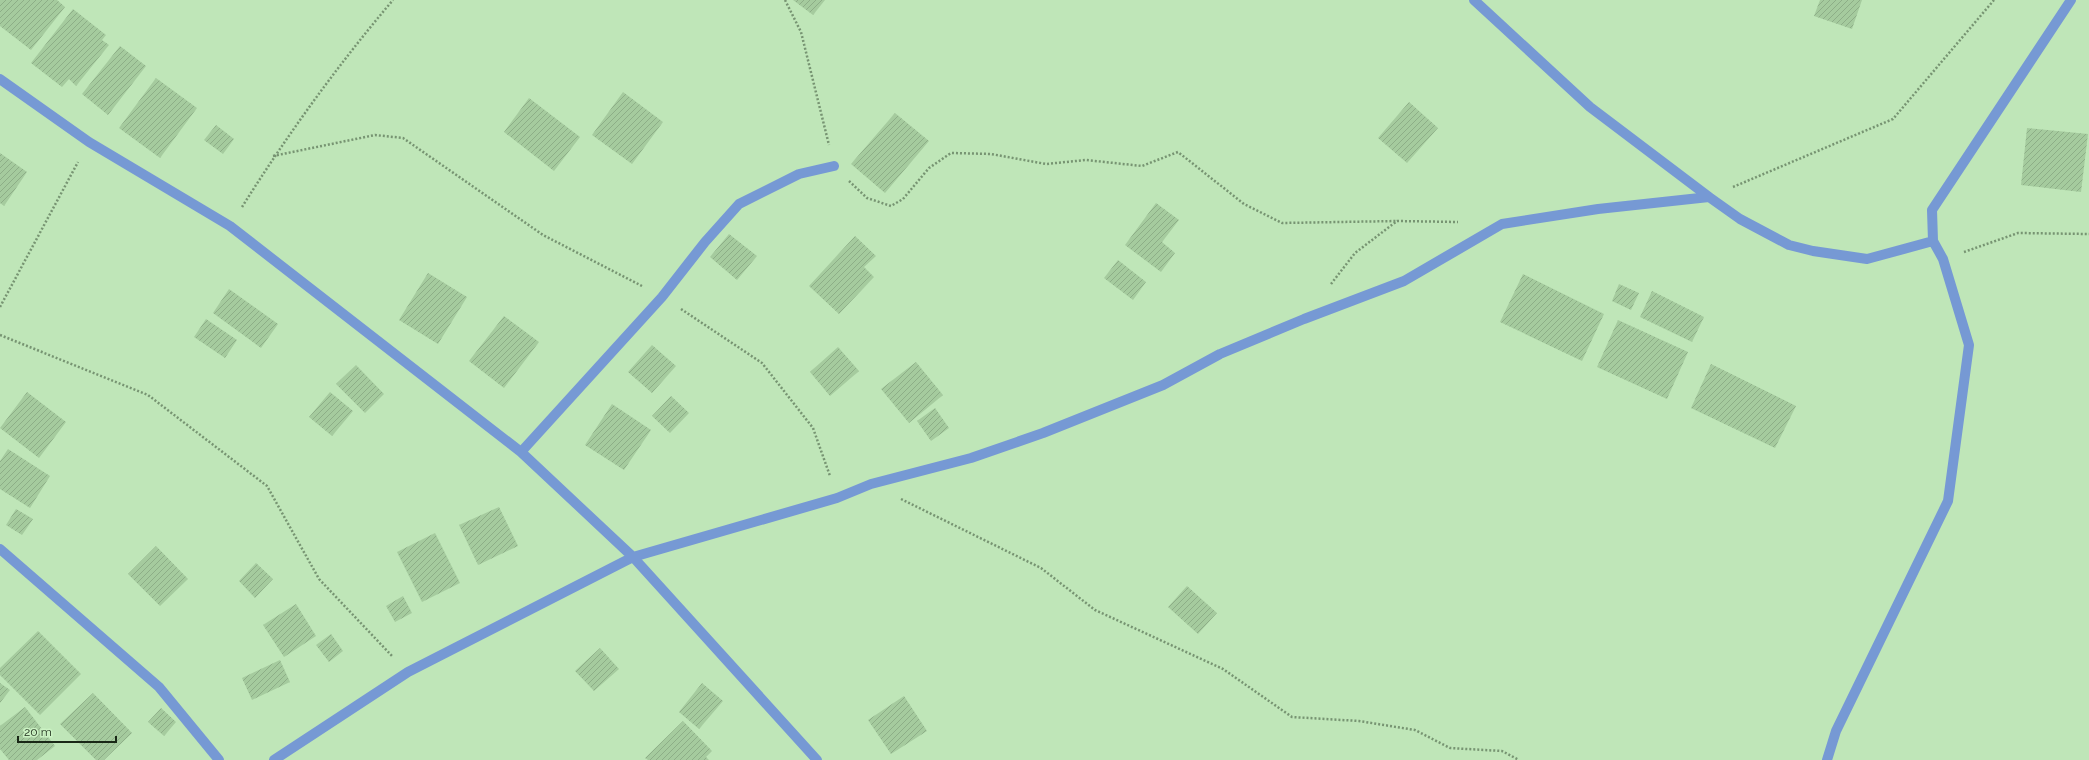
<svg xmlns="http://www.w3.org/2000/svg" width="2089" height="760" viewBox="0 0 2089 760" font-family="Raleway,sans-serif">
  <defs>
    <pattern id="building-hatch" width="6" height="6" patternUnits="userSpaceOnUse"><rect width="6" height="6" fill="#a5cb9e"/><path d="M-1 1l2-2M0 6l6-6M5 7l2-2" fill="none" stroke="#8dae87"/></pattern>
  </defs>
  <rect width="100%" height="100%" fill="#bfe6b8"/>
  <path fill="url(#building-hatch)" d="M 0,0 L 57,0 L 65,7 L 31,50 L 0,26 Z
    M 793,0 L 825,0 L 813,15 Z
    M 1820,0 L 1862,0 L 1852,29 L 1814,16 Z
    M 73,9 L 106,35 L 102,40 L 109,45 L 76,86 L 69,79 L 62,87 L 31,63 Z
    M 120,46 L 146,66 L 108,115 L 82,94 Z
    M 156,78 L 197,108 L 160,158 L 119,128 Z
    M 623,92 L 663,122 L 632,164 L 592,135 Z
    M 529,98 L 580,137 L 554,171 L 504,132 Z
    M 1409,102 L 1438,128 L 1407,163 L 1378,138 Z
    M 895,113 L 929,141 L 885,193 L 851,164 Z
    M 216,125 L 234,139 L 223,154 L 204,140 Z
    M 2027,128 L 2088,134 L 2081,192 L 2021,185 Z
    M 0,153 L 27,172 L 4,206 L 0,203 Z
    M 1156,203 L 1179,220 L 1162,242 L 1175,253 L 1161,272 L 1125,245 Z
    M 729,234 L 757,256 L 737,280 L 710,257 Z
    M 855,236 L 876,256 L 864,267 L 874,277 L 839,314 L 809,286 Z
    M 1118,260 L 1146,282 L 1133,300 L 1104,278 Z
    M 428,273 L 467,297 L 438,344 L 399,320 Z
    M 1523,274 L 1604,314 L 1582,361 L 1500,322 Z
    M 1619,284 L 1639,293 L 1631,310 L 1612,301 Z
    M 229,289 L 278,324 L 261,348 L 213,313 Z
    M 1652,291 L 1704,317 L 1692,342 L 1640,317 Z
    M 504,316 L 539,342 L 504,388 L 469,361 Z
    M 206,319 L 237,340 L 225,358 L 194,337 Z
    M 1618,320 L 1688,352 L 1667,399 L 1597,367 Z
    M 652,345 L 676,366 L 652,393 L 628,372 Z
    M 838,347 L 859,371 L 830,396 L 810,372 Z
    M 916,362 L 943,395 L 909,423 L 881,389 Z
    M 1711,364 L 1796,406 L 1775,448 L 1691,408 Z
    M 356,365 L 384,394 L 365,413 L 336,384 Z
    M 27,392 L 66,422 L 39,458 L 0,428 Z
    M 330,392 L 353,411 L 332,436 L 309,417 Z
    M 671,396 L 689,413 L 670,433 L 652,416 Z
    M 612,404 L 651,430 L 624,470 L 585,445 Z
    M 935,408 L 949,428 L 931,441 L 917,421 Z
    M 8,449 L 50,476 L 30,508 L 0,489 L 0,461 Z
    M 499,507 L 518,546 L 478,565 L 459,525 Z
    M 16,509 L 33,519 L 22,535 L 6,525 Z
    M 435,533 L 460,583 L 422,602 L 397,552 Z
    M 156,546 L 188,579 L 160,606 L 128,574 Z
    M 256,563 L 273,579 L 255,598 L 239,581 Z
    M 1187,586 L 1217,613 L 1198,634 L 1168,607 Z
    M 403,596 L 412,613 L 395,622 L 386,606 Z
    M 296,604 L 316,636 L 284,657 L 263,625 Z
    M 38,631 L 81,674 L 40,715 L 0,675 L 0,668 Z
    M 331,634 L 343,651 L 329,662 L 316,645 Z
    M 600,648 L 619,669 L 594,691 L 575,671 Z
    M 280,660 L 290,682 L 252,700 L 242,678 Z
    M 0,683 L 10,690 L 0,703 Z
    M 702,683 L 723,701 L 699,729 L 679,712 Z
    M 93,693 L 132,733 L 104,760 L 96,760 L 60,724 Z
    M 904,696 L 927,731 L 891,754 L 868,720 Z
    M 25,707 L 55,746 L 37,760 L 9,760 L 0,749 L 0,726 Z
    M 161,708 L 176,722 L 164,736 L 148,722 Z
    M 683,721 L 712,751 L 706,757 L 709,760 L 648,760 L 645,758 Z"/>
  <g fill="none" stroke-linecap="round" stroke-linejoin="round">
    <path stroke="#779472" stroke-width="2.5" stroke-dasharray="2 2" stroke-linecap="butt" d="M 785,0 L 801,32 L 829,145
      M 273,156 L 375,135 L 403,138 L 543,235 L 642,286
      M 849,181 L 867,198 L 891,206 L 903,199 L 929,168 L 951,153 L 991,154 L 1046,164 L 1086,160 L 1142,166 L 1178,152 L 1244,204 L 1282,223 L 1397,221
      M 1733,187 L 1893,119 L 1994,0
      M 242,207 C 288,134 337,66 393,0
      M 1964,252 L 2018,233 L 2089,234
      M 1331,284 L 1355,253 L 1397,221 L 1458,222
      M 0,307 L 78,162
      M 681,309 L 762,363 L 813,428 L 830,476
      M 0,335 L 148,395 L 267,486 L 319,579 L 392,656
      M 901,499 L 1041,568 L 1095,610 L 1223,669 L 1292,717 L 1359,721 L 1415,730 L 1450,748 L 1502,751 L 1519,760"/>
    <path stroke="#7699d4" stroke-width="10" d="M 1474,0 L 1590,107 L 1709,197 L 1740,219 L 1789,245 L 1813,251 L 1867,259 L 1933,241
      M 0,79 L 89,142 L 230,226 L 521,452 L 633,557 L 817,760
      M 521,452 L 662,297 L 705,242 L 739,204 L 799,174 L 834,166
      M 0,549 L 159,687 L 219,760
      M 274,760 L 408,672 L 633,557 L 837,498 L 871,484 L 971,458 L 1043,433 L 1163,385 L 1220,354 L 1304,319 L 1404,281 L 1502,224 L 1598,209 L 1709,197
      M 1827,760 L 1836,731 L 1948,501 L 1969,345 L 1943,259 L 1933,241 L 1932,210 L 2071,0"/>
  </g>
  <path d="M18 736v6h98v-6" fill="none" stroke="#192816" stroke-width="2"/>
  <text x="24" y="736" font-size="12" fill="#192816" stroke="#ccf3c4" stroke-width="3" paint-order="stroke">20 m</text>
</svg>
